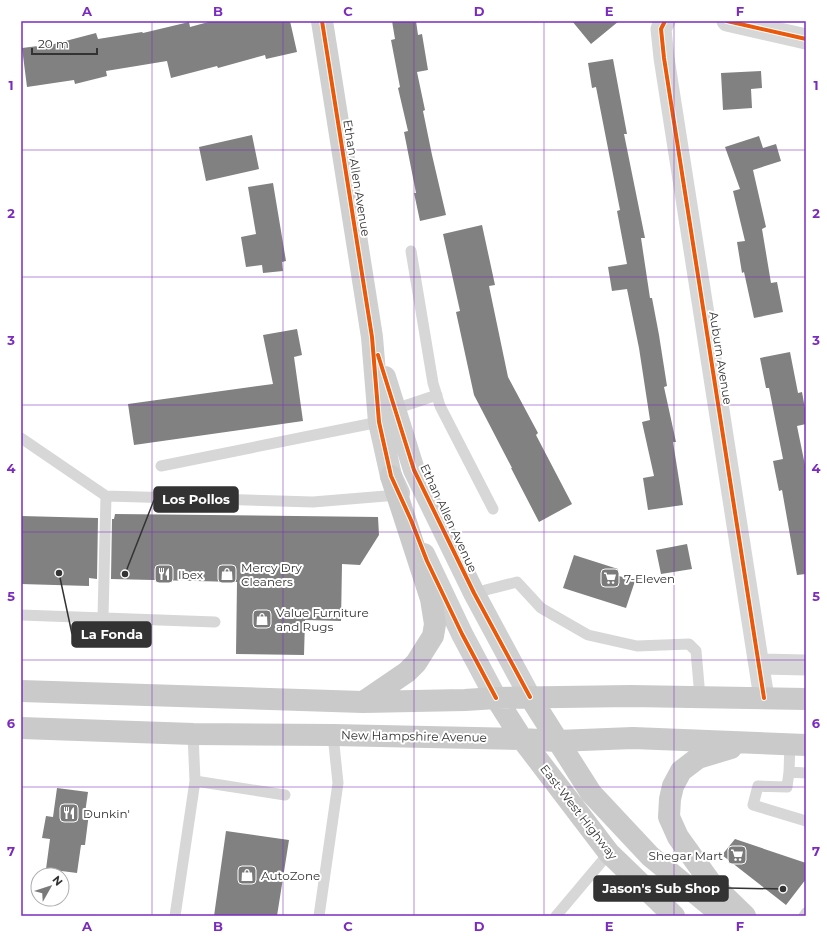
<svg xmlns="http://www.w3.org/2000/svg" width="827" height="937" viewBox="0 0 827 937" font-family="Montserrat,sans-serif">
  <rect width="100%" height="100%" fill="#fff"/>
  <path fill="#818181" d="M 212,21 L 290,21 L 297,52 L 266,59 L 265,55 L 218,68 L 217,66 L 171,78 L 167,61 L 106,71 L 107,76 L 75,84 L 74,80 L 27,87 L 22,48 L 54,44 L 96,33 L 98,39 L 142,32 L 143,33 L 189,22 L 190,27 Z
    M 392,21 L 416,21 L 418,35 L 422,34 L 428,70 L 417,72 L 425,110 L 423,111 L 432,155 L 446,215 L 420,221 L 414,193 L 416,193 L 404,132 L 408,131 L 398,88 L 400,87 L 391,40 L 395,39 Z
    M 572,21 L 619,21 L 591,44 Z
    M 613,59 L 627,134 L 624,134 L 645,238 L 641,238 L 650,298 L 652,298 L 659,335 L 667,386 L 664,387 L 676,442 L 673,442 L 683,505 L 648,510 L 643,478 L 654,476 L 642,422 L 650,420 L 639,348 L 627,289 L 612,291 L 608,267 L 627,264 L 617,211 L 620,210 L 596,87 L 592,88 L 588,63 Z
    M 761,71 L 762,88 L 751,89 L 752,108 L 723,110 L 721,73 Z
    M 252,135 L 259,169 L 206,181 L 199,147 Z
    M 759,136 L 763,148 L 776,144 L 781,161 L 753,170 L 766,227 L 762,229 L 771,283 L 777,282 L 783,312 L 754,318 L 744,272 L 742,273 L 737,242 L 745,241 L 733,191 L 740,189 L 725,147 Z
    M 273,183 L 286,261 L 282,262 L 283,271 L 263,273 L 262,265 L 246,267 L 241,237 L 256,234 L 248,187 Z
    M 482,225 L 495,285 L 489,286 L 508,377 L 538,433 L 536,435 L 572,504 L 539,522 L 511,468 L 512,468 L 474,395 L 456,312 L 460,311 L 443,234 Z
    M 297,329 L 302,355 L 294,357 L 303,421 L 134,445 L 128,404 L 273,384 L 263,335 Z
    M 790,352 L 798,393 L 802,392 L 806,414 L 806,424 L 797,426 L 806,470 L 806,574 L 797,575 L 782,490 L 779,491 L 773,461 L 783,459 L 769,388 L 766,388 L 760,358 Z
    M 115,514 L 378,517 L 379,535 L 360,565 L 342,564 L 341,621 L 305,620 L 304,655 L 236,654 L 237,582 L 111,579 L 112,519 L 114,519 Z
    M 21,516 L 98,518 L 97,579 L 89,578 L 89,586 L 21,584 Z
    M 687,544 L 692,569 L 661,574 L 656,550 Z
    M 574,555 L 618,569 L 616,575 L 635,581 L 626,608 L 563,588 Z
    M 57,788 L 88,792 L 85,813 L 89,813 L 85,845 L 81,845 L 77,873 L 46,869 L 50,839 L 42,838 L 46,816 L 53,817 Z
    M 226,831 L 289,840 L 277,916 L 214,916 Z
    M 735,839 L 806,863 L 806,879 L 786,905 L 722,855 Z"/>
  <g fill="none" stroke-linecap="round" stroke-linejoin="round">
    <path stroke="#d7d7d7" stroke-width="11" d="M 411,251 L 433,383 L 440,406 L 493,509
      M 395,409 L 437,395
      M 21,438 L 106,496 L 103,617
      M 161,466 L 379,422
      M 106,496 L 313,502 L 398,495
      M 474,593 L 517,582 L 541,608 L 588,635 L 637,646 L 689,644 L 696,651 L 700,697
      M 21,615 L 215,622
      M 790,744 L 789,772 L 806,773
      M 789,772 L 787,787 L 758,786 L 753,805 L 806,821
      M 195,781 L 285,795
      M 175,916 L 195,781 L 193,734
      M 319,916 L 338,783 L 333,735
      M 556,916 L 609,853
      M 804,916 L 806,913"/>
    <path stroke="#d7d7d7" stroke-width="21" d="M 665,21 L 661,29 L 664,58 L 764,698
      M 727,21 L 806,39
      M 759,664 L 806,665"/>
    <path stroke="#d0d0d0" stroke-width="22" d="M 322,21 L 372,337 L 379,422 L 391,476 L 399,493
      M 385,377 L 414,470 L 474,593 L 530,697
      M 424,554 L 462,634 L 496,698"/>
    <path stroke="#cacaca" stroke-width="22" d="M 21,691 L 363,702 L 465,700 L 496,698 L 631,696 L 806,699
      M 530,697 L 591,793 L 650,856 L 723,916
      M 496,698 L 522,739 L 609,853 L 674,916
      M 363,702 L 407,672 L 416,663 L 433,636 L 435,624 L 431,599 L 391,476
      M 21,728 L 193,734 L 333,735 L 522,739 L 557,741 L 633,738 L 806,745
      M 731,748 L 698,758 L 681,771 L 673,786 L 670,799 L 669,817 L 678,837 L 711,883 L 745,916"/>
    <g stroke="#fff" stroke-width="6">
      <path id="cycleway" d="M 322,21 L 372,337 L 379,422 L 391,476 L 411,520 L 427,561 L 462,634 L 496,698
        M 665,21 L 661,29 L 664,58 L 764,698
        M 727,21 L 806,39
        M 378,355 L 414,470 L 474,593 L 530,697"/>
    </g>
    <use href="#cycleway" stroke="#e8590c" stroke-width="4"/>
  </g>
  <path fill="none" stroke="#7b2cbf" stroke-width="1" stroke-opacity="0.55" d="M 152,21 L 152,916M 283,21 L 283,916M 414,21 L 414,916M 544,21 L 544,916M 674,21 L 674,916M 21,150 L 806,150M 21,277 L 806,277M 21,405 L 806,405M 21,532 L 806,532M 21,660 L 806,660M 21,787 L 806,787"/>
  <defs>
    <g id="restaurant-square" transform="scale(1)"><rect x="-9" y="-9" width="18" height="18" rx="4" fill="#7a7a7a" stroke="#fff"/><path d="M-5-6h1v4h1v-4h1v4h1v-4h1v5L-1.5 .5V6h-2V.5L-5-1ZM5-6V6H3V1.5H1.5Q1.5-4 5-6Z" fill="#fff"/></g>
    <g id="shop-square" transform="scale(1)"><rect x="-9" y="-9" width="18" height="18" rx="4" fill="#7a7a7a" stroke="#fff"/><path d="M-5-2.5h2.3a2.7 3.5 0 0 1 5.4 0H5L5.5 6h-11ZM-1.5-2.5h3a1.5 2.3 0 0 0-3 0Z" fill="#fff"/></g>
    <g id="supermarket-square" transform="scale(1)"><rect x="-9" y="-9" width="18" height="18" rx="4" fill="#7a7a7a" stroke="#fff"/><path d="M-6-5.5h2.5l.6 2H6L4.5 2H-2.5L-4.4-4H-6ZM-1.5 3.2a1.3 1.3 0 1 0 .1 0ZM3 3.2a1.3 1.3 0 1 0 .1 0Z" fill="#fff"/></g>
  </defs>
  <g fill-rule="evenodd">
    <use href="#restaurant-square" x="164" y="574"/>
    <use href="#shop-square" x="227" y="574"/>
    <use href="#supermarket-square" x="610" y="578"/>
    <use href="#shop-square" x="262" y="619"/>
    <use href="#restaurant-square" x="69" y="813"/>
    <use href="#supermarket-square" x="737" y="855"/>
    <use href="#shop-square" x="247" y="875"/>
  </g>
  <g text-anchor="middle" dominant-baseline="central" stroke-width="4" stroke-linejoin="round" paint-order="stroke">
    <g font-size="12" fill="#333" stroke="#fff">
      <text transform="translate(357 178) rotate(81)">Ethan Allen Avenue</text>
      <text transform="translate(721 358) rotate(81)">Auburn Avenue</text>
      <text transform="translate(449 518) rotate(65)">Ethan Allen Avenue</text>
      <text transform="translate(414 736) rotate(1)">New Hampshire Avenue</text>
      <text transform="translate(579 812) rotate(52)">East-West Highway</text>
    </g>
    <g font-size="12" fill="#333" stroke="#fff" text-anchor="start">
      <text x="241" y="567">Mercy Dry<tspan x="241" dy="14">Cleaners</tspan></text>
      <text x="178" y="574">Ibex</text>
      <text x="624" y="578">7-Eleven</text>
      <text x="276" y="612">Value Furniture<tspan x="276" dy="14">and Rugs</tspan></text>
      <text x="83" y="813">Dunkin'</text>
      <text x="723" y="855" text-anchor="end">Shegar Mart</text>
      <text x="261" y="875">AutoZone</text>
    </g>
  </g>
  <path fill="none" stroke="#333" stroke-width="1.5" d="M125 574L154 500M59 573L72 634M783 889L728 888"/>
  <g fill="#333" stroke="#fff" stroke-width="1.5">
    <circle cx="125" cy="574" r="4"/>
    <circle cx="59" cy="573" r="4"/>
    <circle cx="783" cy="889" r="4"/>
  </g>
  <g fill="#333" stroke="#333" stroke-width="1.5">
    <rect x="154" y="487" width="84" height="25" rx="4"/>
    <rect x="72" y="622" width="79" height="25" rx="4"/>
    <rect x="594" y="876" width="134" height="25" rx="4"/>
  </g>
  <g font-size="13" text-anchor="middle" font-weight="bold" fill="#fff">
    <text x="196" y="504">Los Pollos</text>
    <text x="112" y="639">La Fonda</text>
    <text x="661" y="893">Jason's Sub Shop</text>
  </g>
  <rect width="827" height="937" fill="none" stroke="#ffffff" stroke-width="44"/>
  <g transform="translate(50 887) rotate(51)"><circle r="19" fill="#ffffff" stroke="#adadad"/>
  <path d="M0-3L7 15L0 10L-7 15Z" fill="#7a7a7a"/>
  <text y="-6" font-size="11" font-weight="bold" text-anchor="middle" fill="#333333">N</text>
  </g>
  <path d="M32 48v6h65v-6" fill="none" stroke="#333333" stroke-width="2"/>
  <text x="38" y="48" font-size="12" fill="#333333" stroke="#ffffff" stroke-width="3" paint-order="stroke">20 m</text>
  <rect x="22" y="22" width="783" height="893" fill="none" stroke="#7b2cbf" stroke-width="1.5"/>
  <g font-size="13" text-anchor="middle" font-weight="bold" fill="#7b2cbf">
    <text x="87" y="16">A</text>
    <text x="218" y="16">B</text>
    <text x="348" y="16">C</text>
    <text x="479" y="16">D</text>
    <text x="609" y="16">E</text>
    <text x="740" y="16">F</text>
    <text x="11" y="90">1</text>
    <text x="816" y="90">1</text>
    <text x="11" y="218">2</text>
    <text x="816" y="218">2</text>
    <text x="11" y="345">3</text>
    <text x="816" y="345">3</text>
    <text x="11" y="473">4</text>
    <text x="816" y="473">4</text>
    <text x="11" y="601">5</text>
    <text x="816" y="601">5</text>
    <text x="11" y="728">6</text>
    <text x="816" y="728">6</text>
    <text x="11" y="856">7</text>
    <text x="816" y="856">7</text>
    <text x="87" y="931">A</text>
    <text x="218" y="931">B</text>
    <text x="348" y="931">C</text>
    <text x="479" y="931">D</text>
    <text x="609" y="931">E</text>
    <text x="740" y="931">F</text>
  </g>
</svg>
